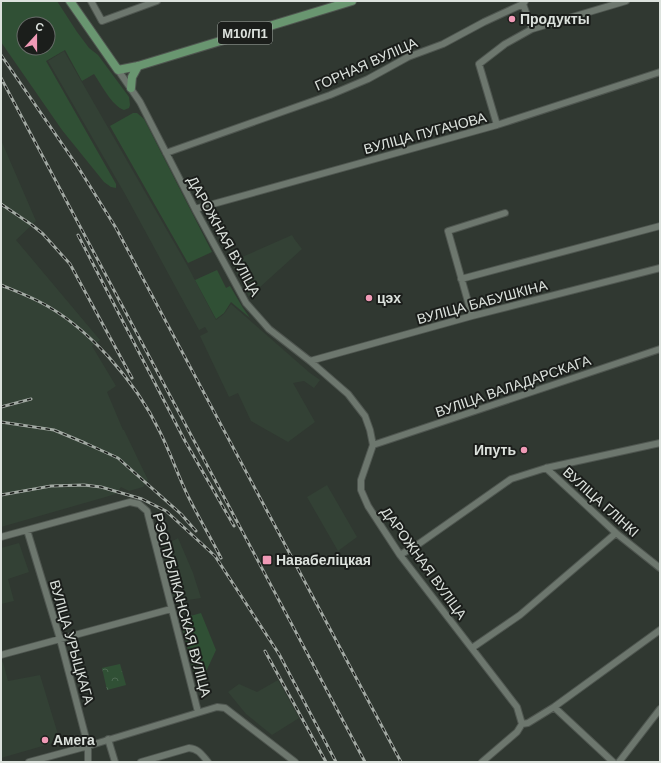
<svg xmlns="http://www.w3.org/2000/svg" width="661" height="763" viewBox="0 0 661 763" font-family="Helvetica,sans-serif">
  <defs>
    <pattern id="park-crowns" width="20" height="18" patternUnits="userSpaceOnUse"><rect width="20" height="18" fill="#305035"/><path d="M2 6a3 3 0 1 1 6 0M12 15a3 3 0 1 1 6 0" fill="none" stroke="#4d6952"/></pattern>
  </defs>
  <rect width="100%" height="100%" fill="#303831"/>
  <path fill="#334135" d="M 64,51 L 187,265 L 216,320 L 224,314 L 231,304 L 310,373 L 320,380 L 314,388 L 304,381 L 293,383 L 315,422 L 288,442 L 251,421 L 238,393 L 229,397 L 200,336 L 208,332 L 205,327 L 199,330 L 125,194 L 48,61 Z
    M 1,140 L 36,221 L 16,240 L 100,340 L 92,346 L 116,386 L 107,392 L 123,430 L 124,430 L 148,480 L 143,487 L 129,491 L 121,487 L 116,494 L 1,527 Z
    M 292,235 L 295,240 L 302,249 L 249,297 L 231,262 Z
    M 327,485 L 357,537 L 338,551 L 307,497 Z
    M 178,538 L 193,573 L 201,598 L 174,602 L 161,548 Z
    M 19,543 L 29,572 L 8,579 L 14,601 L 1,604 L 1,548 Z
    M 3,662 L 8,681 L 40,675 L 60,741 L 1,758 L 1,663 Z
    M 278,680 L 299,718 L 272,735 L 246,714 L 228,692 L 239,684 L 257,692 Z"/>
  <path fill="#305035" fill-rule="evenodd" d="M 1,1 L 57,1 L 77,32 L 89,48 L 98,55 L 129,97 L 130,105 L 129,108 L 124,110 C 112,106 101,84 94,74 L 82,81 L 65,50 L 46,61 L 116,184 L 116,188 L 111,187 L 104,182 L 62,130 L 1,42 ZM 24,24 L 48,24 L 48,48 L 24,48 Z
    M 133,113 L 137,113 L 144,119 L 212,252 L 188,263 L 110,126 Z
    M 217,270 L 226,288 L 230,286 L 243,308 L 250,318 L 231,302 L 224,313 L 216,319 L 195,280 Z
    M 201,613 L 216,650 L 198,689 L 180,619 Z"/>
  <path fill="url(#park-crowns)" d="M 120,664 L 126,685 L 107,690 L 102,668 Z"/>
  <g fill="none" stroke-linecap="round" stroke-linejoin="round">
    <g stroke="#4f5650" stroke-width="8">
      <path id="minor" d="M 91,1 L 102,21 L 157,1
        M 523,4 L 532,29
        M 118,70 L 140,102 L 195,209 L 246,303 L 269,329 L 310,361 L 348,394 L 365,416 L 370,430 L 373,445 L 361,480 L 361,490 L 368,506 L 400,555 L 517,707 L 522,724 L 517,732 L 482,762
        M 497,125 L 479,64 L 505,44 L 532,29 L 626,1
        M 166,153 L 330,95 L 368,79 L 408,57 L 443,44 L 484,22 L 523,4 L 525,1
        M 195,209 L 497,125 L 660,72
        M 461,279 L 660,226
        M 472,316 L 448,231 L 505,213
        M 310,361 L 472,316 L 660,268
        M 373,445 L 660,349
        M 546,468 L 616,533 L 660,568
        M 27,530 L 60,639 L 88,746 L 88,762
        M 1,537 L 130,502 L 139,504 L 147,511 L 198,712
        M 400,555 L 420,543 L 511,479 L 546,468 L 660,443
        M 472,648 L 520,615 L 616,533
        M 1,655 L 171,609
        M 554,707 L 613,762
        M 522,724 L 528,723 L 554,707 L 660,630
        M 108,739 L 115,762
        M 29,762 L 88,746 L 217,707 L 225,708 L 295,762
        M 141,762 L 189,748 C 199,749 202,755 208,762
        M 619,762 L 660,709"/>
    </g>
    <g stroke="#4f5650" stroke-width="10">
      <path id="major" d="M 70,1 L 118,70 L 138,66 L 352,1
        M 131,88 L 132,77 L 138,66"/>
    </g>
    <use href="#minor" stroke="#6d776e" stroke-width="6"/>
    <use href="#major" stroke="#699670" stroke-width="8"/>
    <g stroke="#a2a9a3" stroke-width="3">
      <path id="rail" d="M 1,55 L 78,167 L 116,228 L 401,762
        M 1,78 L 365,762
        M 1,204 L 32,225 L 43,234 L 70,264 L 132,378
        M 78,235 L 185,441 L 234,526
        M 1,285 C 13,290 26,295 38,301 C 88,326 136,382 160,432 C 170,452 177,473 187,494 C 197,515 210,536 221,558
        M 1,407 L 31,399
        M 1,422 L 54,430 L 85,443 L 118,458 L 181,514 L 196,531
        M 1,495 L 51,486 L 84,485 L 101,487 L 142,499 L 166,511 L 215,556 L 279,654 L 336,762
        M 265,651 L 326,762"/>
    </g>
    <use href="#rail" stroke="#1b1e1b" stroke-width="1.5" stroke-dasharray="4.5" stroke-linecap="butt"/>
  </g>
  <g fill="#f09ab6" stroke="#1b1e1b" stroke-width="1.5">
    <circle cx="512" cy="19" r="4"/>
    <circle cx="369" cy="298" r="4"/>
    <circle cx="524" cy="450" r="4"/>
    <rect x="262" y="555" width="10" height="10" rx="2"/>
    <circle cx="45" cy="740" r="4"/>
  </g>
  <g text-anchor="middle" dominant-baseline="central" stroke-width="4" stroke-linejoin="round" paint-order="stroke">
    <rect fill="#1b1e1b" stroke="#a2a7a3" stroke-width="1" x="218" y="22" width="54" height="22" rx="3"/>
    <g font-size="13" font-weight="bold" fill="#dce2dd">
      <text x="245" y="33">М10/П1</text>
    </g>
    <g font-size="14" font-weight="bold" fill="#dce2dd" stroke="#1b1e1b" text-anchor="start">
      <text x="520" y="19">Продукты</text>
      <text x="377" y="298">цэх</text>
      <text x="516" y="450" text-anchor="end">Ипуть</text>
      <text x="276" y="560">Навабеліцкая</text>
      <text x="53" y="740">Амега</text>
    </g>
    <g font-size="14" fill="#dce2dd" stroke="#1b1e1b">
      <text transform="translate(366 64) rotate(-24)">ГОРНАЯ ВУЛІЦА</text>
      <text transform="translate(425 133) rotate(-15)">ВУЛІЦА ПУГАЧОВА</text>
      <text transform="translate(224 236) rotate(61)">ДАРОЖНАЯ ВУЛІЦА</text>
      <text transform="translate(482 302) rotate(-15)">ВУЛІЦА БАБУШКІНА</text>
      <text transform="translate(513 386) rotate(-19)">ВУЛІЦА ВАЛАДАРСКАГА</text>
      <text transform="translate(601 502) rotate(42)">ВУЛІЦА ГЛІНКІ</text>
      <text transform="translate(424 563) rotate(54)">ДАРОЖНАЯ ВУЛІЦА</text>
      <text transform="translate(182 605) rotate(75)">РЭСПУБЛІКАНСКАЯ ВУЛІЦА</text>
      <text transform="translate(72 642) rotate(74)">ВУЛІЦА УРЫЦКАГА</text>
    </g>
  </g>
  <rect width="661" height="763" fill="none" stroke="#dce2dd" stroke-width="4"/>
  <g transform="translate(36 36) rotate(21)"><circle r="19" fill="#1b1e1b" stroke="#686c69"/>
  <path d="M0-3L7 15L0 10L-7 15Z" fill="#f09ab6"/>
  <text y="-6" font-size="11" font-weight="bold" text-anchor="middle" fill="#dce2dd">С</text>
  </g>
</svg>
